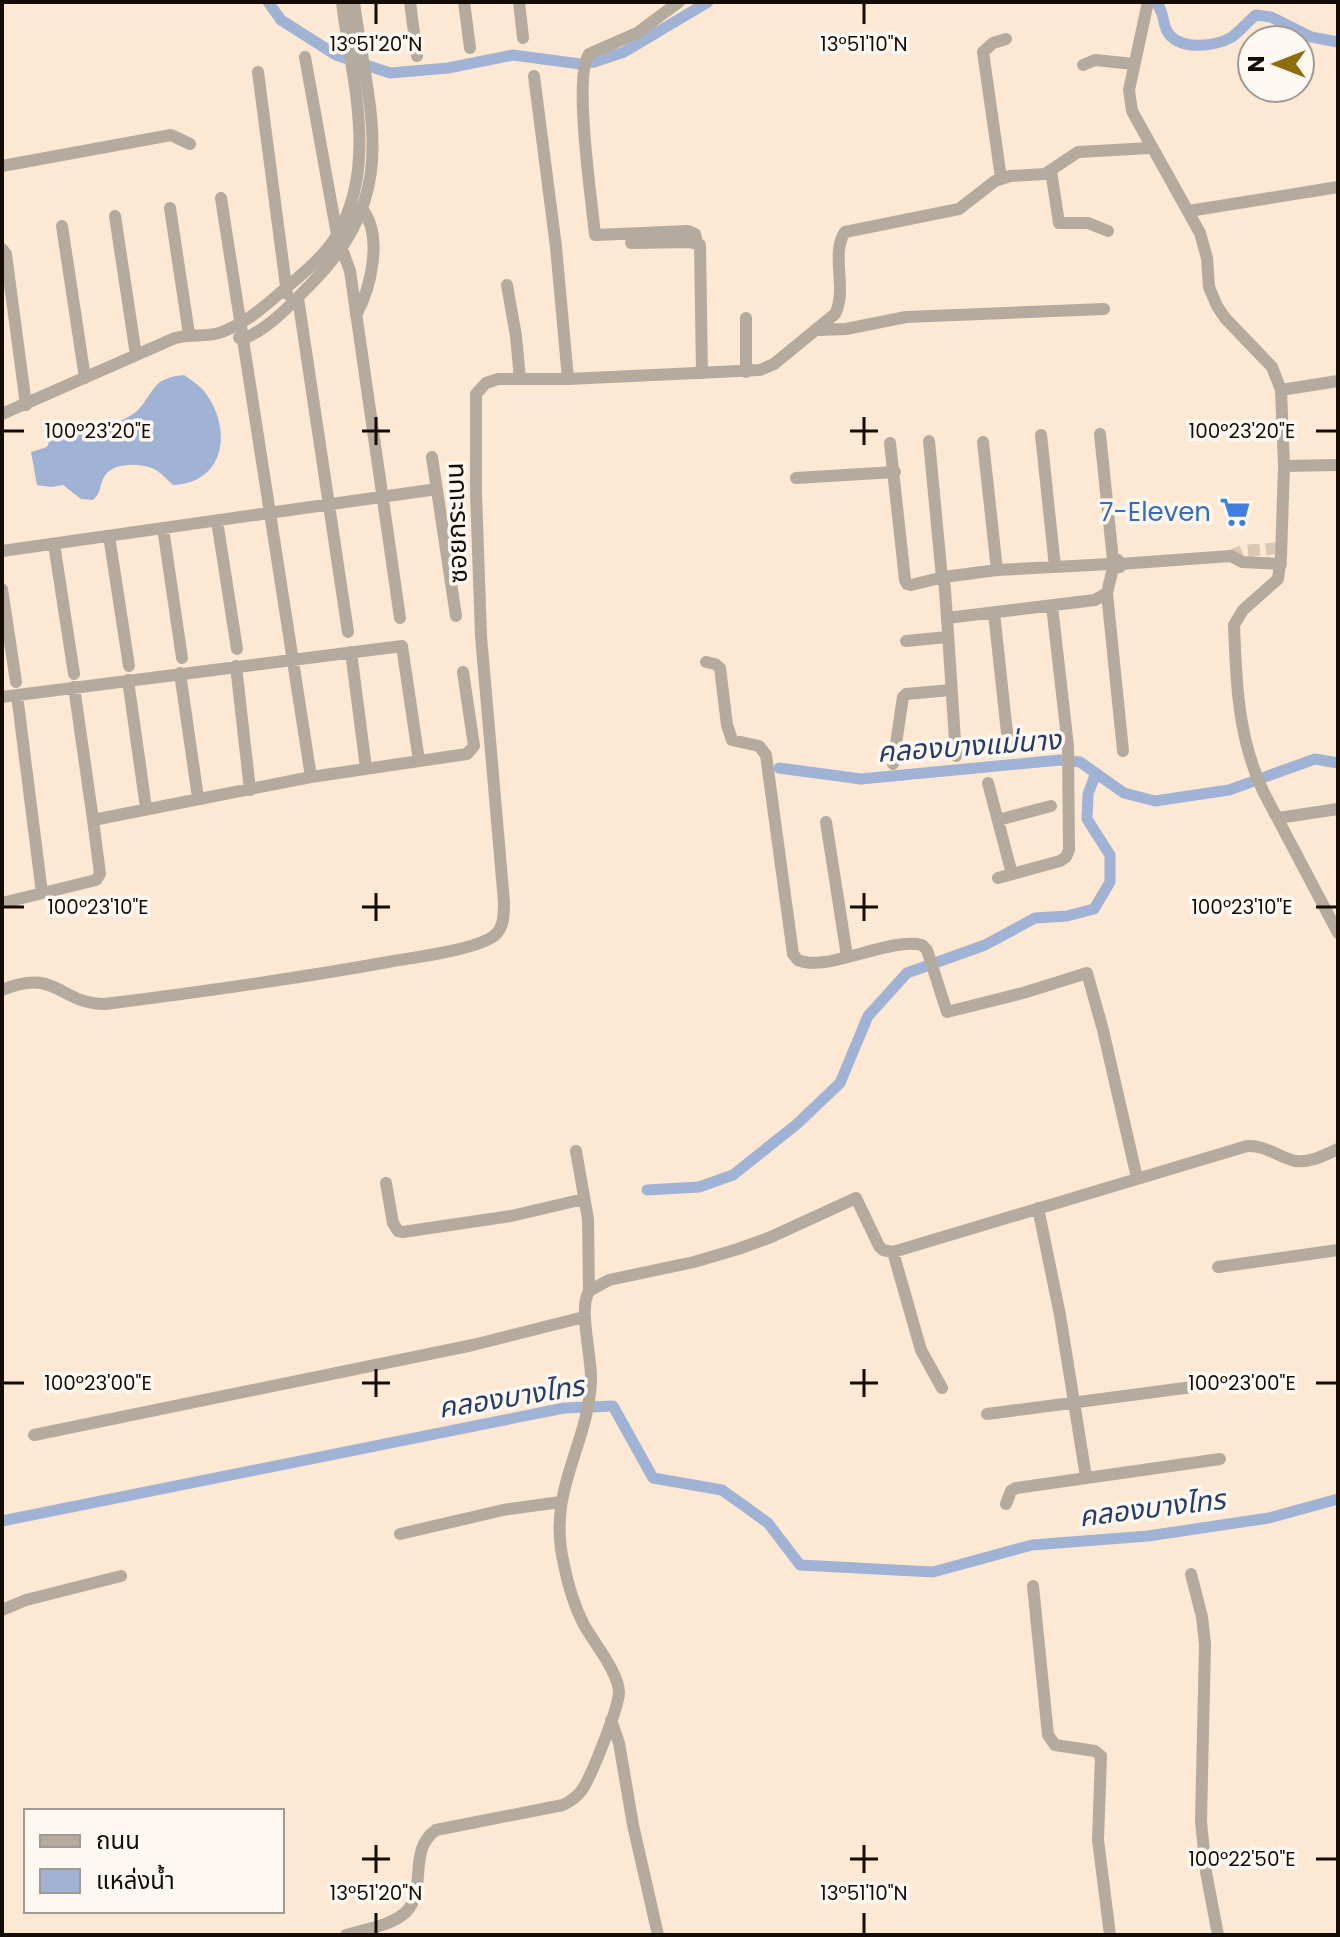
<svg xmlns="http://www.w3.org/2000/svg" width="1340" height="1937" viewBox="0 0 1340 1937" font-family="Poppins,'Noto Sans Thai',sans-serif">
  <rect width="100%" height="100%" fill="#fde8d3"/>
  <path fill="#a0b3d5" d="M 184,375 C 191,380 199,385 204,391 C 233,428 226,483 173,485 C 167,480 160,471 152,468 C 139,463 112,462 104,477 C 99,486 102,492 93,500 L 81,499 L 63,485 L 51,487 L 37,485 L 31,452 L 47,447 L 53,432 L 63,424 C 71,426 79,431 87,432 C 95,434 132,417 138,410 C 156,390 152,378 184,375 Z"/>
  <g fill="none" stroke-linecap="round" stroke-linejoin="round">
    <path stroke="#a0b3d5" stroke-width="11" d="M 268,2 L 281,20 L 336,55 L 390,73 L 448,68 L 513,55 L 580,64 L 594,62 L 624,52 L 708,2
      M 1155,2 C 1164,10 1162,21 1167,31 C 1178,51 1214,47 1232,37 C 1240,31 1248,21 1256,15 L 1271,17 L 1311,37 L 1338,42
      M 779,768 L 861,779 L 1060,760 L 1080,762 L 1124,793 L 1155,801 L 1229,790 L 1315,759 L 1338,763
      M 647,1190 L 699,1187 L 733,1175 L 797,1124 L 840,1083 L 868,1016 L 907,973 L 985,945 L 1035,918 L 1067,916 L 1094,909 L 1110,882 L 1110,855 L 1087,819 L 1088,794 L 1096,773
      M 2,1521 L 564,1408 L 613,1406 L 653,1478 L 722,1490 L 768,1523 L 800,1565 L 933,1572 L 1032,1545 L 1148,1536 L 1269,1518 L 1338,1499"/>
    <path stroke="#dac7b4" stroke-width="12" stroke-dasharray="12 6" stroke-linecap="butt" d="M 1231,556 L 1242,551 L 1281,548"/>
    <path stroke="#b4ab9e" stroke-width="12" d="M 410,2 L 417,56
      M 464,2 L 470,48
      M 519,2 L 523,38
      M 679,2 L 637,33 L 589,54 C 573,76 592,202 595,235 L 688,231 L 695,234 L 697,243
      M 1148,2 L 1129,90 L 1132,111 L 1200,233 L 1207,258 L 1209,287 L 1217,306 L 1225,318 L 1272,367 L 1281,390 L 1284,466 L 1281,557 L 1278,579 L 1243,610 L 1234,625 C 1236,682 1238,738 1263,791 L 1338,933
      M 305,57 L 337,235 L 350,271 L 400,618
      M 1083,65 L 1095,60 L 1134,64
      M 258,72 L 287,294
      M 534,76 L 556,247 L 568,379
      M 2,166 L 171,135 L 190,144
      M 1051,171 L 1059,223 L 1088,223 L 1108,231
      M 1001,178 L 983,52 L 993,43 L 1006,39
      M 221,198 L 311,777
      M 170,208 L 189,334
      M 1189,211 L 1338,187
      M 115,216 L 136,355
      M 62,226 L 85,378
      M 631,243 L 691,242 L 700,245 L 702,373
      M 2,249 L 6,254 L 26,405
      M 507,285 L 516,336 L 520,379
      M 298,298 L 348,632
      M 356,315 C 371,288 383,237 363,210
      M 746,318 L 746,372
      M 819,330 L 846,329 L 906,317 L 1104,309
      M 239,338 L 243,339 C 269,329 291,304 310,285 C 403,192 369,117 354,2
      M 1281,390 L 1338,381
      M 2,414 L 175,338 C 191,333 207,338 222,332 C 248,322 266,305 287,287 C 305,272 325,255 337,235 C 379,163 351,78 342,2
      M 1100,434 L 1113,560
      M 1041,435 L 1055,567
      M 929,441 L 942,578
      M 983,442 L 997,570
      M 890,443 L 905,580 L 907,584 L 911,585 L 944,577
      M 432,457 L 456,616
      M 1284,466 L 1338,465
      M 796,478 L 895,472
      M 217,521 L 237,649
      M 163,528 L 182,658
      M 109,536 L 129,666
      M 54,544 L 74,674
      M 2,551 L 437,489
      M 1110,564 L 997,570 L 944,577 L 947,618 L 1095,600 L 1107,593 L 1113,568 L 1111,562 L 1118,560 L 1120,567 L 1113,568
      M 1120,564 L 1231,556 L 1242,562 L 1281,564
      M 2,589 L 16,682
      M 1107,593 L 1123,751
      M 994,613 L 1008,742
      M 947,618 L 956,756
      M 906,641 L 947,637
      M 351,652 L 366,768
      M 706,662 L 715,664 L 720,668 L 727,725 L 732,740 L 759,746 L 766,755 L 793,954 L 798,960 C 827,973 888,937 922,945 L 927,950 L 947,1012 L 1023,993 L 1087,973 L 1103,1030 L 1137,1178
      M 236,666 L 250,790
      M 180,673 L 198,798
      M 128,680 L 146,808
      M 74,687 L 93,820
      M 17,695 L 42,893
      M 2,697 L 402,646 L 419,761
      M 893,764 L 903,697 L 906,694 L 951,690
      M 988,783 L 1012,874
      M 1278,818 L 1338,809
      M 998,820 L 1051,806
      M 826,822 L 847,956
      M 998,878 L 1060,861 L 1066,857 L 1069,850 L 1068,746 L 1052,606
      M 2,903 L 96,880 L 100,874 L 93,820 L 311,777 L 467,754 L 474,746 L 463,672
      M 2,990 C 58,967 58,1004 105,1004 C 200,992 294,979 388,962 C 416,957 466,951 489,939 C 504,932 504,917 504,902 L 481,636 L 476,493 L 476,394 L 486,383 L 498,379 L 568,379 L 760,370 L 774,364 L 835,314 C 848,289 830,254 845,232 L 959,209 L 995,181 L 1010,176 L 1045,174 L 1078,152 L 1150,148
      M 576,1151 L 588,1219 L 589,1291
      M 386,1183 L 393,1223 L 398,1231 L 403,1232 L 511,1216 L 584,1199
      M 1038,1208 L 1060,1315 L 1086,1477
      M 893,1252 L 921,1350 L 942,1388
      M 1218,1267 L 1338,1250
      M 987,1414 L 1215,1384
      M 34,1435 L 473,1345 L 584,1317
      M 1006,1504 L 1011,1491 L 1016,1488 L 1220,1459
      M 400,1534 L 503,1510 L 560,1502
      M 1191,1574 L 1202,1617 L 1205,1644 L 1201,1821 L 1206,1872 L 1218,1935
      M 1033,1586 L 1048,1735 L 1055,1745 L 1095,1751 L 1101,1756 L 1098,1840 L 1110,1935
      M 2,1610 L 26,1600 L 121,1576
      M 611,1720 L 619,1743 L 633,1825 L 658,1935
      M 346,1935 C 365,1929 391,1926 406,1912 C 428,1890 407,1850 436,1830 L 563,1805 C 571,1801 577,1797 582,1790 C 592,1775 618,1709 619,1693 C 619,1672 593,1642 583,1623 C 574,1605 568,1585 564,1565 C 546,1490 588,1448 591,1381 C 592,1355 578,1310 589,1291 L 609,1280 L 694,1262 L 738,1249 L 771,1237 L 856,1198 L 879,1246 L 883,1250 L 893,1252 L 1247,1146 C 1266,1145 1278,1157 1295,1161 C 1310,1163 1325,1155 1338,1149"/>
  </g>
  <path fill="none" stroke="#150c05" stroke-width="3" d="M 376,4 L 376,24M 864,4 L 864,24M 376,417 L 376,445M 864,417 L 864,445M 4,431 L 24,431M 362,431 L 390,431M 850,431 L 878,431M 1316,431 L 1336,431M 376,893 L 376,921M 864,893 L 864,921M 4,907 L 24,907M 362,907 L 390,907M 850,907 L 878,907M 1316,907 L 1336,907M 376,1369 L 376,1397M 864,1369 L 864,1397M 4,1383 L 24,1383M 362,1383 L 390,1383M 850,1383 L 878,1383M 1316,1383 L 1336,1383M 376,1845 L 376,1873M 864,1845 L 864,1873M 362,1859 L 390,1859M 850,1859 L 878,1859M 1316,1859 L 1336,1859M 376,1913 L 376,1933M 864,1913 L 864,1933"/>
  <defs>
    <g id="supermarket-bare" transform="scale(2.4)"><path d="M-6-5.5h2.5l.6 2H6L4.5 2H-2.5L-4.4-4H-6ZM-1.5 3.2a1.3 1.3 0 1 0 .1 0ZM3 3.2a1.3 1.3 0 1 0 .1 0Z" fill="#3f7fe0" stroke="#fef8f3" stroke-width="2.5" paint-order="stroke"/></g>
  </defs>
  <g fill-rule="evenodd">
    <use href="#supermarket-bare" x="1235" y="512"/>
  </g>
  <g text-anchor="middle" dominant-baseline="central" stroke-width="7" stroke-linejoin="round" paint-order="stroke">
    <g font-size="26" fill="#366cbe" stroke="#fef8f3" text-anchor="end">
      <text x="1211" y="512">7-Eleven</text>
    </g>
    <g font-size="26" fill="#150c05" stroke="#fef8f3">
      <text transform="translate(456 523) rotate(-92)">ซอยกระเบน</text>
    </g>
    <g font-size="28" font-style="italic" fill="#233c68" stroke="#fef8f3">
      <text transform="translate(969 746) rotate(-4)">คลองบางแม่นาง</text>
      <text transform="translate(511 1397) rotate(-9)">คลองบางไทร</text>
      <text transform="translate(1152 1508) rotate(-7)">คลองบางไทร</text>
    </g>
  </g>
  <g font-size="20" text-anchor="middle" fill="#150c05" stroke="#fef8f3" stroke-width="7" stroke-linejoin="round" paint-order="stroke">
    <text x="376" y="51">13°51'20"N</text>
    <text x="864" y="51">13°51'10"N</text>
    <text x="1242" y="438">100°23'20"E</text>
    <text x="98" y="438">100°23'20"E</text>
    <text x="1242" y="914">100°23'10"E</text>
    <text x="98" y="914">100°23'10"E</text>
    <text x="1242" y="1390">100°23'00"E</text>
    <text x="98" y="1390">100°23'00"E</text>
    <text x="1242" y="1866">100°22'50"E</text>
    <text x="376" y="1900">13°51'20"N</text>
    <text x="864" y="1900">13°51'10"N</text>
  </g>
  <rect width="1340" height="1937" fill="none" stroke="#150c05" stroke-width="8"/>
  <rect x="24" y="1809" width="260" height="104" fill="#fef8f3" stroke="#a19a94" stroke-width="2"/>
  <rect x="40" y="1835" width="40" height="12" fill="#b4ab9e" stroke="#a19a94" stroke-width="2"/>
  <text x="96" y="1849" font-size="24" fill="#150c05">ถนน</text>
  <rect x="40" y="1869" width="40" height="24" fill="#a0b3d5" stroke="#a19a94" stroke-width="2"/>
  <text x="96" y="1889" font-size="24" fill="#150c05">แหล่งน้ำ</text>
  <g transform="translate(1276 64) rotate(270)"><circle r="38" fill="#fef8f3" stroke="#a19a94" stroke-width="2"/>
  <path d="M0-6L14 30L0 20L-14 30Z" fill="#8c6c0d"/>
  <text y="-12" font-size="22" font-weight="bold" text-anchor="middle" fill="#150c05">N</text>
  </g>
</svg>
